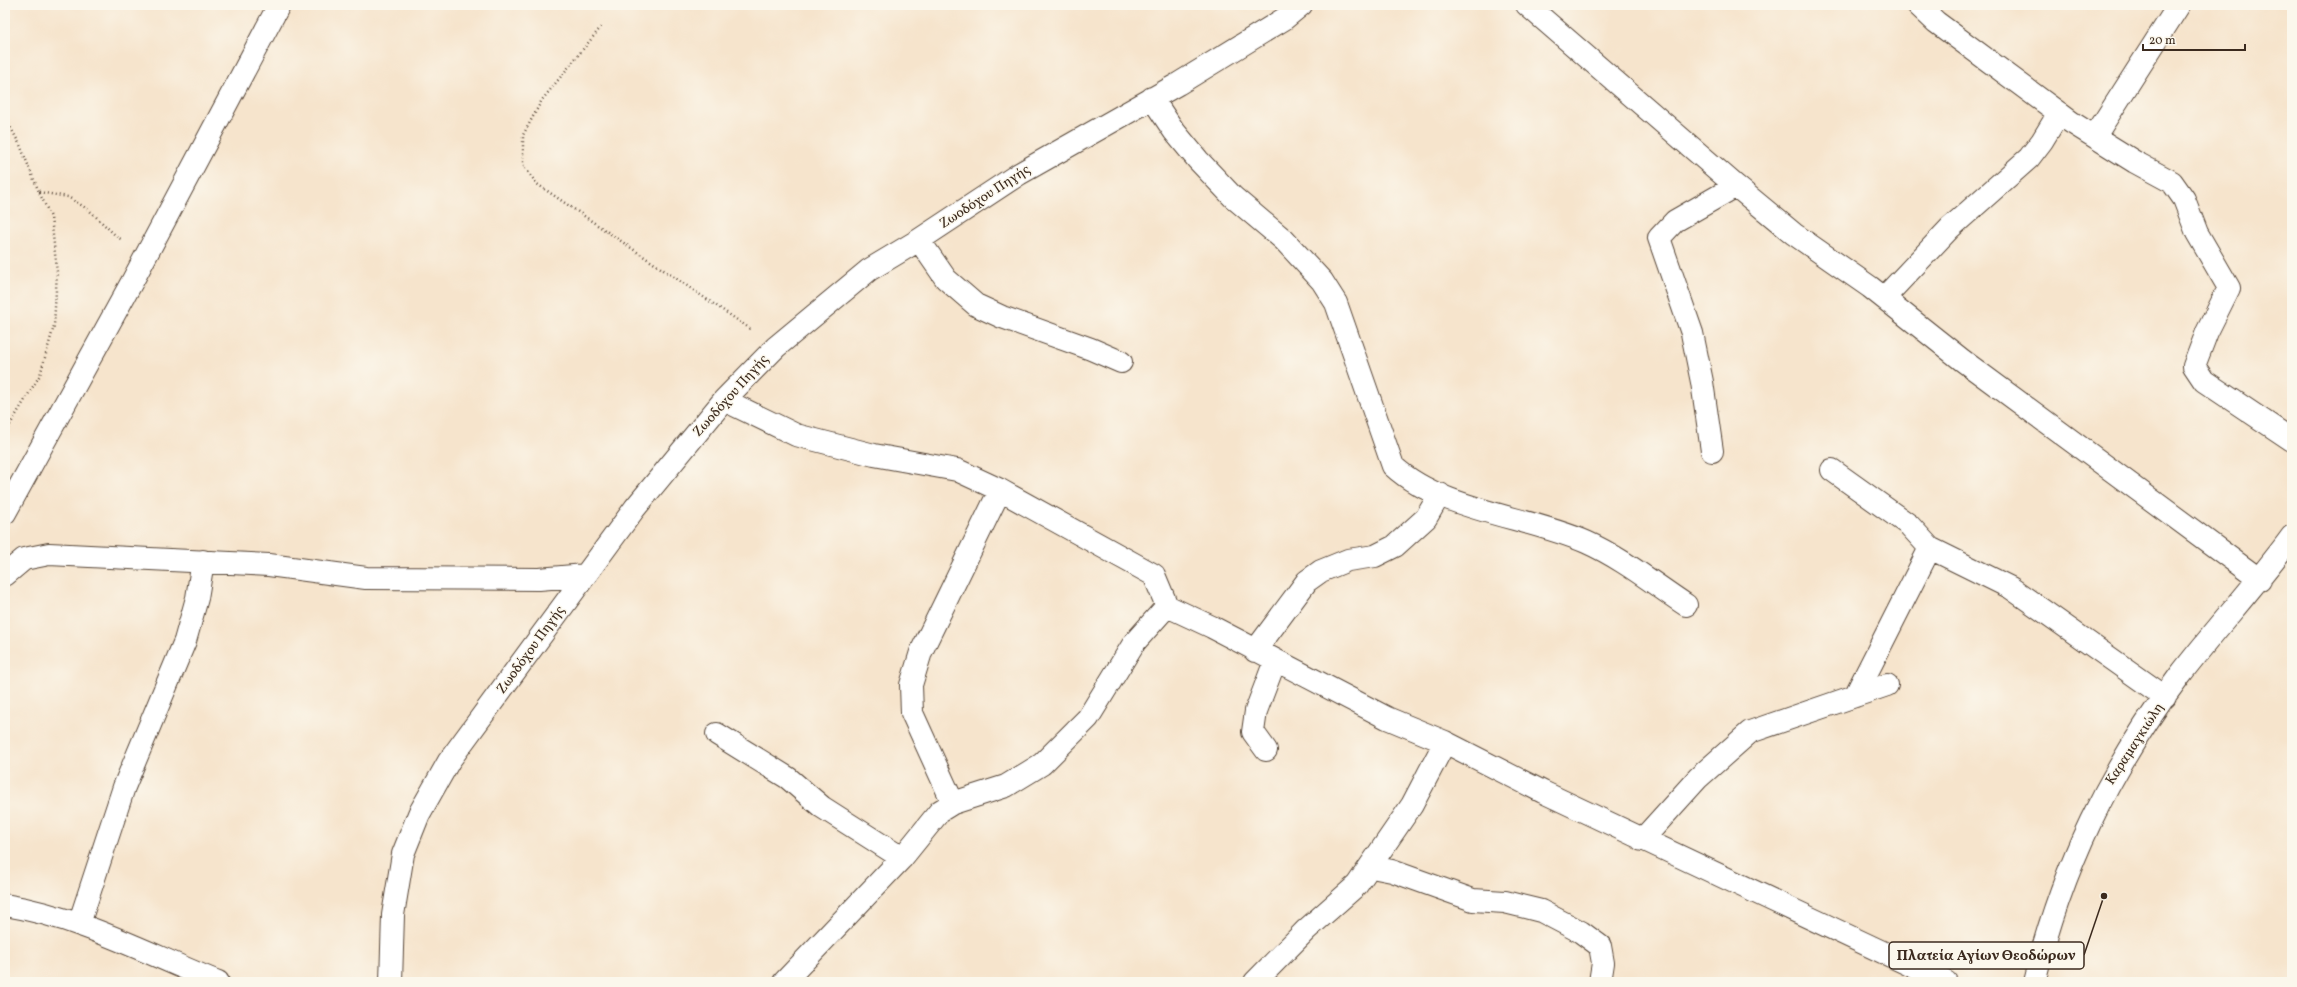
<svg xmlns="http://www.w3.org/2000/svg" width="2297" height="987" viewBox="0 0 2297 987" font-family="Vollkorn,serif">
  <rect width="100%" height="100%" fill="#fbf7ec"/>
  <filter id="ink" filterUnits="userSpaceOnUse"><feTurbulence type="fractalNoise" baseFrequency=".025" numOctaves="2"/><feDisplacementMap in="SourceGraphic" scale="8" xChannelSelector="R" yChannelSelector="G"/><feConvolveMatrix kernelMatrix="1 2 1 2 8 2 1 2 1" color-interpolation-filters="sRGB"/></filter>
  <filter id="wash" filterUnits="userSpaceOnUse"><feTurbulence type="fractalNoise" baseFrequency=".012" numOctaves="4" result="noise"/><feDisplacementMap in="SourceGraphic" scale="16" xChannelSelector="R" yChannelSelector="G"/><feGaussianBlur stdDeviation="0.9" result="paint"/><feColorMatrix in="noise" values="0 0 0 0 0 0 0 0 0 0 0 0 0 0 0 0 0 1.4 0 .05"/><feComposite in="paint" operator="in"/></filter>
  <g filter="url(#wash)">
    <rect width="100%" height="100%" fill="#f6e4cc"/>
  </g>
  <g filter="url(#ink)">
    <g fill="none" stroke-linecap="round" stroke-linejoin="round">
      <g stroke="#574638" stroke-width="24">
        <path id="minor" d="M 1527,5 L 1736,186 L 1794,234 L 1870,287 L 1962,360 L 2260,580
          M 1918,5 L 1936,22 L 2071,122 L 2135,162 L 2172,182 L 2184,199 L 2197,233 L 2229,288 L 2207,332 L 2194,366 L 2204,381 L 2292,440
          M 1152,98 L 1174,131 L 1198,160 L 1233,197 L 1284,240 L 1322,281 L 1336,303 L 1393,466 C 1442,511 1527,516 1586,542 C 1622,558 1654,584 1686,605
          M 2095,136 L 2179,5
          M 919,240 L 946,279 L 976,305 L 1002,317 L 1091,349 L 1121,362
          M 1884,298 L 1950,228 L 2029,158 L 2042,141 L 2059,113
          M 724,400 L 796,435 L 874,455 L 957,470 L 1000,490 L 1154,575 L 1167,606
          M 1712,451 L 1702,382 L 1692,333 L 1659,238 L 1675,221 L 1736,186
          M 1832,470 L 1909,525 L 1930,548 L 2011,588 L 2165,697
          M 5,513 L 133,280 L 279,5
          M 5,575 L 24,559 L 49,554 L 269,565 L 366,578 L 539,579 L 585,575
          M 1255,651 L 1307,581 L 1321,571 L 1348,560 L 1375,556 L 1395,546 L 1426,518 L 1440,494
          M 1855,696 L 1930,548
          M 717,734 L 788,778 L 822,807 L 902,858
          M 1266,750 L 1253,732 L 1256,711 L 1275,661
          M 953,803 L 912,713 L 911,685 L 921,652 L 1000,490
          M 1642,840 L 1698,778 L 1750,732 L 1887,685
          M 1372,867 L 1392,871 L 1473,900 L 1505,902 L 1541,911 L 1581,932 L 1600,946 L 1603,963 L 1600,982
          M 5,905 C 80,917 148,954 218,982
          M 79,924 L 124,787 L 185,641 L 197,598 L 203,561
          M 391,982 L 393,915 L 403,854 L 419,814 L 449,761 L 635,508 L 724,400 L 776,347 L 869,270 L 919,240 L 1019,174 L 1178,84 L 1284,19 L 1301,5
          M 784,982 L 902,858 L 940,811 L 953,803 L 1006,786 L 1042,764 L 1088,718 L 1134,643 L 1167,606 L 1212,627 L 1387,718 L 1445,742 L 1543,792 L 1946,982
          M 1255,982 L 1306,930 L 1357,885 L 1412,805 L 1445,742
          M 2034,982 C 2062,867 2109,770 2180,675 C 2216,628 2257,584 2292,536"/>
      </g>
      <path stroke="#574638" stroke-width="2.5" stroke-dasharray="1 3" stroke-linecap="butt" d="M 601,27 L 542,100 L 523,135 L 523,165 L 537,184 L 752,330
        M 5,117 L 20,145 L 39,192 L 51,217 L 57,272 L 54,326 L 40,375 L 5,433
        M 39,192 L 68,197 L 89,210 L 117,237 L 121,239"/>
      <use href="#minor" stroke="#fff" stroke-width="22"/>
    </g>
  </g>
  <g text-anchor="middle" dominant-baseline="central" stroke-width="3" stroke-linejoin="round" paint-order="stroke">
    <g font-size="14" fill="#3b2a1e" stroke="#fbf7ec">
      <text transform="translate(985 197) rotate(-33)">Ζωοδόχου Πηγής</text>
      <text transform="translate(731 396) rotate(-48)">Ζωοδόχου Πηγής</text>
      <text transform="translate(531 650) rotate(-54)">Ζωοδόχου Πηγής</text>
      <text transform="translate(2135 744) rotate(-57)">Καραμαγκιώλη</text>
    </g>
  </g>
  <path fill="none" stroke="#3b2a1e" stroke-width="1.5" d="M2104 896L2084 955"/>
  <circle fill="#3b2a1e" stroke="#fbf7ec" stroke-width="1.5" cx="2104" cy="896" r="4"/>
  <rect fill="#fbf7ec" stroke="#3b2a1e" stroke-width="1.5" x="1889" y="942" width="195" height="27" rx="4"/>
  <g font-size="15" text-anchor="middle" font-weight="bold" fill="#3b2a1e">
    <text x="1986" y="960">Πλατεία Αγίων Θεοδώρων</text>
  </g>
  <rect width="2297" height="987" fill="none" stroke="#fbf7ec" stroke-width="20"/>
  <path d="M2143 44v6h102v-6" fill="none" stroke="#3b2a1e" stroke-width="2"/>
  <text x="2149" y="44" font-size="12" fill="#3b2a1e" stroke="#fbf7ec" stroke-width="3" paint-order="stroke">20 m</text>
</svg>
